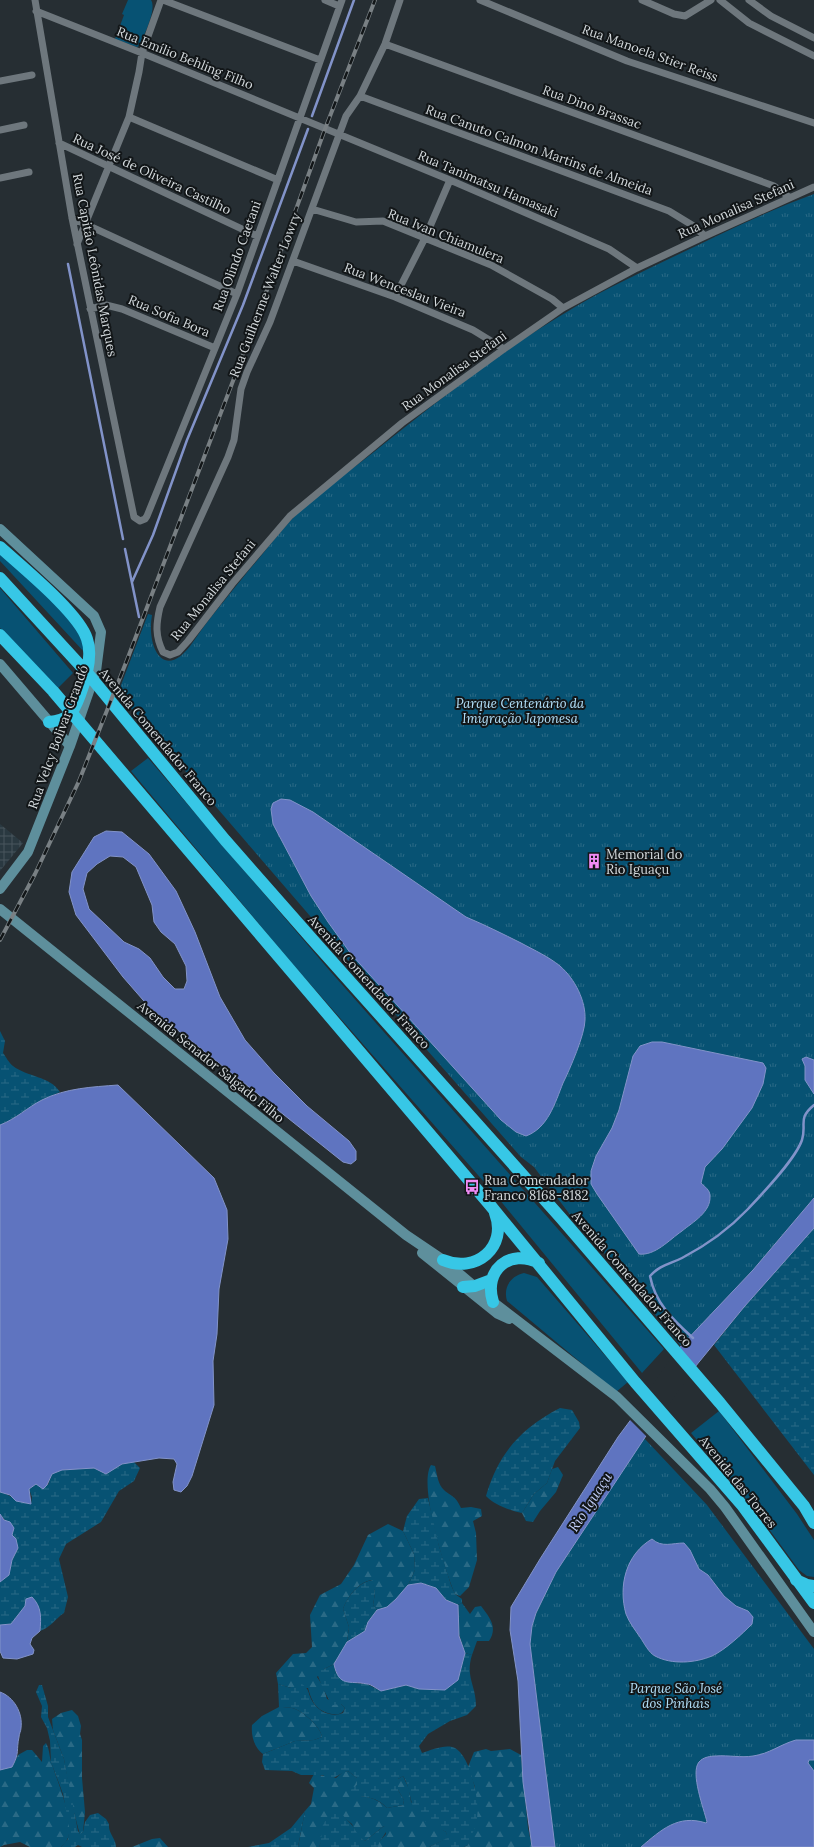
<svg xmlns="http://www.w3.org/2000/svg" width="814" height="1847" viewBox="0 0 814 1847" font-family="Lora,serif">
  <defs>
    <pattern id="industrial-grid" width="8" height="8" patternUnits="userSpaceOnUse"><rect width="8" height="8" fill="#2a3941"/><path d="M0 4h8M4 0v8" fill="none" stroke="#48555c"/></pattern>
    <pattern id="forest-firs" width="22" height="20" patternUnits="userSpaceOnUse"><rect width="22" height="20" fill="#075273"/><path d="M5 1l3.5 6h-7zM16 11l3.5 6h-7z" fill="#2a6a86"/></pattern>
    <pattern id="wetland-marsh" width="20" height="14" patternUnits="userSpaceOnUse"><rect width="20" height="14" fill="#075273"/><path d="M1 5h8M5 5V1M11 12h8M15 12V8" fill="none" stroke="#2a6a86"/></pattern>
    <pattern id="park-tufts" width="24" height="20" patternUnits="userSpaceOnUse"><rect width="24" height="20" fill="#075273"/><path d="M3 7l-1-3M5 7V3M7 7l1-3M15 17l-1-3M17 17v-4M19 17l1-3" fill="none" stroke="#2a6a86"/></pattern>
  </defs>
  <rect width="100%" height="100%" fill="#262e33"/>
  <path fill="url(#industrial-grid)" d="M 0,824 L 23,843 L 0,871 Z"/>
  <path fill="#075273" d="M 128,0 L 151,0 C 157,9 144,35 140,45 L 137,47 L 115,39 L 124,15 L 122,14 Z
    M 0,552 L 71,619 L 84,634 L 85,653 L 0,561 Z
    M 0,588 L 73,673 L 58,688 L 0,628 Z
    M 148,758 L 330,971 L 664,1349 L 642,1373 L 499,1199 L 290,961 L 131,771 Z
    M 524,1273 L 537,1277 L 628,1382 L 616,1392 L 507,1301 C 503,1288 510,1276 524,1273 Z
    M 719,1411 L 797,1514 L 814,1540 L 814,1577 L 807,1576 L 799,1570 L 749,1502 L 691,1433 Z"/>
  <path fill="url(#forest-firs)" d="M 431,1465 L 435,1466 C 437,1474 438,1485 444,1490 C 453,1498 455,1495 461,1508 L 471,1507 L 481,1509 L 482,1516 L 473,1521 L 476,1533 L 477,1560 L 469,1587 L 460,1596 L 455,1594 C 445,1571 418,1485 431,1465 Z
    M 558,1467 L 563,1475 L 556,1492 L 540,1511 L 533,1522 L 526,1521 L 522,1513 L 534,1494 L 547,1483 L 552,1469 Z
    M 388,1524 L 403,1531 L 414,1554 L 415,1570 L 408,1585 L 396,1599 L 387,1607 L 377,1610 L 373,1605 L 375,1593 L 372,1580 C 358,1582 348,1596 343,1609 L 349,1627 L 347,1642 L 334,1664 L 324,1669 L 317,1677 L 323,1686 L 327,1699 L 341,1704 L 345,1708 C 342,1714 339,1715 332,1714 C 317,1711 312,1703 308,1688 L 291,1688 L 278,1684 L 276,1673 L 293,1654 L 306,1653 L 312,1647 L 310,1615 L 320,1595 L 341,1584 L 354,1565 L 368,1535 Z
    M 462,1603 L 470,1614 L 475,1607 L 481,1606 C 490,1618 498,1627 489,1641 L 477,1641 L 472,1655 L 465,1653 L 459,1634 L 458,1605 Z
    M 279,1707 C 283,1707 288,1707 292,1708 C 302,1710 321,1727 322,1737 L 314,1740 L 295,1741 L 263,1754 C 254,1747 251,1736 252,1725 L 262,1716 Z
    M 72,1710 L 78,1716 L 81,1726 L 80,1734 L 82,1740 L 82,1778 L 85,1812 L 83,1832 L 80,1835 L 71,1801 L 64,1759 L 53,1730 L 52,1719 L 61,1713 Z
    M 46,1743 C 50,1750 49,1757 52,1764 C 57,1781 76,1824 67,1840 C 66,1842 63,1845 61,1847 L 30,1847 L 20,1842 L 4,1845 L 0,1847 L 0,1770 L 12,1767 L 18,1755 L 27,1750 L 32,1750 L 42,1762 L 43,1746 Z
    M 486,1749 L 491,1751 L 510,1749 L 521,1755 L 528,1828 L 532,1847 L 464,1847 L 468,1845 L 475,1787 L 468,1767 L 474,1752 Z
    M 348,1771 L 357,1778 L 357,1785 L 350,1795 C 365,1796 376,1797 387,1808 L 403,1805 L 404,1800 L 398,1790 L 398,1779 L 403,1776 L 409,1789 L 411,1802 L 437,1826 L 446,1832 L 448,1838 L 429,1847 L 378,1847 L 378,1843 L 386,1834 L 384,1826 L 365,1841 L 357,1836 L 352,1824 L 341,1815 L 323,1827 L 322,1840 L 319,1847 L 298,1847 L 305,1811 L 311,1804 L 314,1788 L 309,1783 L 314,1774 L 336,1778 L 343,1772 Z
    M 160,1838 L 168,1847 L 132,1847 L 152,1839 Z"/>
  <path fill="url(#wetland-marsh)" d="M 0,1031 L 5,1041 L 3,1053 C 6,1057 9,1063 13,1066 C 27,1077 50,1076 60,1092 L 42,1100 L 9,1121 L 0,1125 Z
    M 814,1228 L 814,1475 L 714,1345 L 744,1307 Z
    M 560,1408 L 572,1410 L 579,1422 L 580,1428 L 555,1461 L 547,1483 L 534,1494 L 522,1513 C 511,1511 493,1504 486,1496 C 498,1454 521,1428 560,1408 Z
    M 134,1462 L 140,1468 L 134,1481 L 119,1491 L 101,1522 L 66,1544 L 59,1559 L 68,1597 L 64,1613 C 55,1619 50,1628 40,1631 C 41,1618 42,1607 32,1598 L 11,1624 L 0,1625 L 0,1582 L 9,1575 L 12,1560 L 18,1548 L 12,1535 L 13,1530 L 0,1514 L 0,1492 C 14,1496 15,1502 31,1504 L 32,1497 L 29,1489 L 36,1484 L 48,1485 L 52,1474 L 62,1470 L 94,1468 L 106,1474 L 122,1464 Z
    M 428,1498 L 439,1546 L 451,1585 L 455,1594 L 462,1599 L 462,1603 L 458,1605 L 446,1600 L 436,1588 L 421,1583 L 408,1585 L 415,1570 L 414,1554 L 403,1531 L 407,1516 L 419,1499 Z
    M 373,1580 L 375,1593 L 373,1605 L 377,1610 L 368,1622 L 365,1631 L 347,1642 L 349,1627 L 343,1609 C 348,1596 358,1582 373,1580 Z
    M 465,1653 L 472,1655 C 465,1677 476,1685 476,1706 L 467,1715 L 450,1721 L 428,1734 L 419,1746 L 422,1753 C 431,1750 443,1745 452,1747 C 470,1751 480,1802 477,1818 C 476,1827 471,1836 468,1845 L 464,1847 L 429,1847 L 447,1838 L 446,1832 C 438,1827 426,1823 419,1817 C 410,1809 411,1788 403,1776 L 398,1779 L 398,1790 L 404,1800 L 403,1805 L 387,1808 C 377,1797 365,1796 350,1796 L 348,1792 L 357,1785 L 357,1778 L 348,1771 C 340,1773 336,1778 328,1780 L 323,1775 L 301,1775 L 292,1771 L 265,1770 L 262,1762 L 263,1754 L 295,1741 L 314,1740 L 322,1737 C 321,1727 302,1710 292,1708 C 288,1707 283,1707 279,1707 L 278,1684 L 291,1688 L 302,1684 C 309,1689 308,1692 311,1699 C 317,1711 330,1718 343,1713 L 345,1708 L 341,1704 L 333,1705 C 327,1699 318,1678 316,1669 L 324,1669 L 334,1664 L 336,1673 L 354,1683 L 367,1684 L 381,1691 L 406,1685 L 419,1689 L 458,1680 Z
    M 39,1685 L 42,1685 L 48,1706 L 48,1717 L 64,1759 L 78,1831 L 80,1834 L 83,1832 L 85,1822 L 90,1815 L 98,1813 L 106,1819 L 109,1824 C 108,1834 116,1838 116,1847 L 82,1847 L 78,1845 L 75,1847 L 61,1847 L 68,1839 L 69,1826 L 63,1794 L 51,1762 L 50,1741 L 47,1728 L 41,1717 L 42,1706 L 36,1692 Z
    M 337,1807 C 341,1814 345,1817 350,1823 C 357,1830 355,1834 365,1841 L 384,1826 L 387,1829 C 385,1836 379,1840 378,1847 L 319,1847 C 322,1840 321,1835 322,1828 C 324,1820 332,1813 337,1807 Z
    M 305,1811 L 298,1847 L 248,1847 L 269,1843 L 291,1828 Z"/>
  <path fill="url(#park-tufts)" d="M 814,194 L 814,1198 L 753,1270 L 681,1346 L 653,1312 L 638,1291 L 571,1216 L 534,1167 L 521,1157 L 348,960 L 118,693 L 148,614 L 152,615 C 146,649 165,683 193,642 C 210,617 230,594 249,570 C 265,552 280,531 297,514 C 324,488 356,467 385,443 C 445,395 508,346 575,307 C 607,288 642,272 675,256 C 721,234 767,211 814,194 Z
    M 644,1438 L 707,1505 L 814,1649 L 814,1847 L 555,1847 L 530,1644 L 532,1626 L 536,1613 L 556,1572 Z"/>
  <path fill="#5f74c0" stroke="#8293c9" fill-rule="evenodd" d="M 281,799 L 290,800 L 313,812 L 466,917 C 485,925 503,934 521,943 C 534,950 549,957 560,966 C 575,979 586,1001 585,1020 C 585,1034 570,1069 563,1083 C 555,1103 548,1128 526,1136 L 516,1132 L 501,1120 L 351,954 L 328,922 L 311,896 L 273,824 L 271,809 L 273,803 Z
    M 106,831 L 122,832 L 149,854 L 176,891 L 195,932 L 220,997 L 245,1040 L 274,1073 L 307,1106 L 349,1141 L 356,1151 L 356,1160 L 351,1164 L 343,1162 L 150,1008 L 123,977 L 76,915 L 69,892 L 72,872 L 94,837 ZM 110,856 L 123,857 L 136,867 L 152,905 L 154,922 L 161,932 L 175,944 L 186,966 L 187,981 L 184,989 L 175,989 L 163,977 L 150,958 L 139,949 L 124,942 L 89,909 L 83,889 L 87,873 L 97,864 Z
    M 652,1042 L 662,1042 L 763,1063 L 766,1068 L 763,1084 L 752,1108 L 722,1149 L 705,1167 L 701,1183 C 705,1187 710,1190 710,1196 C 711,1212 693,1222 682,1231 C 669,1240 655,1256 639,1254 L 597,1194 L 591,1184 L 591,1171 L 596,1156 L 612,1128 L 619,1110 L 633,1056 L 640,1046 Z
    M 806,1057 L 814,1060 L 814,1094 L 805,1080 L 805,1066 L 802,1059 Z
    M 118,1085 L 214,1178 L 227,1210 L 228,1239 L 219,1289 L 217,1334 L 213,1361 L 214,1405 L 192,1476 L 187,1486 L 181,1492 L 174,1490 L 173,1482 L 177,1464 L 174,1459 L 159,1458 L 122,1464 L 106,1474 L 94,1468 L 62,1470 L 52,1474 L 47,1485 L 43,1489 L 36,1484 L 29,1489 L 31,1504 L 16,1501 L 10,1495 L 0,1492 L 0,1125 C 16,1119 28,1107 42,1100 C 66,1088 92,1087 118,1085 Z
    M 814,1198 L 814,1228 L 744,1307 L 677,1389 L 556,1572 L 536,1613 L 532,1626 L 530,1644 L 555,1847 L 532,1847 L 523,1782 L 518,1681 L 510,1630 L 511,1607 L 540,1559 L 618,1437 L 644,1402 L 681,1346 L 753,1270 Z
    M 0,1514 L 4,1520 L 10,1522 L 14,1528 L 12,1535 L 16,1539 L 18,1548 L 12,1560 L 9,1575 L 0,1582 Z
    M 652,1539 C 662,1548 672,1543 684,1543 L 690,1550 L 699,1569 L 708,1575 L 724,1596 L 736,1606 L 748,1611 L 753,1617 L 752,1624 C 742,1634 725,1650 712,1656 C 695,1663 672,1665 655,1656 C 649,1653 644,1643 640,1637 C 635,1630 629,1622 626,1614 C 618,1586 626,1554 652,1539 Z
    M 421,1583 L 436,1588 L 446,1600 L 458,1605 L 459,1636 L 465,1653 L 458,1680 L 445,1690 L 419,1689 L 406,1685 L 381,1691 C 377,1689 371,1684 367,1684 C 349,1680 339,1688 334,1664 L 347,1642 L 365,1631 L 368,1622 L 377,1610 L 387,1607 L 396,1599 L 408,1585 Z
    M 32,1597 C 42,1607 41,1618 40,1631 L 32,1638 L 30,1644 L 34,1650 L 33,1654 L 17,1659 L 3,1658 L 0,1651 L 0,1625 L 11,1624 L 25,1606 L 26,1599 Z
    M 0,1692 C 14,1697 23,1713 21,1728 C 21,1731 19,1734 19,1737 C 16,1751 20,1752 12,1767 L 0,1770 Z
    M 796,1740 L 814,1740 L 814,1760 L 809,1760 L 808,1763 L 814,1771 L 814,1847 L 641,1847 C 661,1830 678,1814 706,1823 L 707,1822 C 704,1809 690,1773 699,1762 C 703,1757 711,1756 716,1756 C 729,1755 741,1758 753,1756 C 769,1754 781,1744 796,1740 Z"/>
  <path fill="#262e33" d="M 675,1352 L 693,1373 L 679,1390 L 647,1437 L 629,1419 Z"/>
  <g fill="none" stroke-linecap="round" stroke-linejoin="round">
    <path stroke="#8293c9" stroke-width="2.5" d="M 312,116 L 354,0
      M 68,264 L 123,539
      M 125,549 L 139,617
      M 132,582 L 153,535 L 187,440 L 243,305 L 308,129
      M 693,1338 C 673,1320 655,1303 650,1276 C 660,1265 670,1264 682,1258 C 705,1246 729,1229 748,1209 C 762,1194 795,1160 802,1140 C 807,1124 797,1119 814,1105"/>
    <path stroke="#6e777d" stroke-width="7" d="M 35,0 L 72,218 L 134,517 L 140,521 L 145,519 L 147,516 L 237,294 L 342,0
      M 163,0 L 320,60
      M 325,0 L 339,6
      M 400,0 L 385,44 L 360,96 L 346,116 L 339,135 L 270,322 L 247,372 L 241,389 L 234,440 L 228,457 L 160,607 C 156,624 155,636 163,652 L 170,655 L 178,652 L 188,641 L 232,584 L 290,516 L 402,423 L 504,349 L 563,308 L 637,268 L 705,236 L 814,187
      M 480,0 L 627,61 L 814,123
      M 642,0 L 674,14 L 685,16 L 711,0
      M 720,0 L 749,23 L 814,56
      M 749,0 L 771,16 L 814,38
      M 36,11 L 142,53 L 450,180 L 609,249 L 637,268
      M 385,44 L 774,186 L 789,197
      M 0,81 L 32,75
      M 360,96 L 669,211 L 692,225 L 705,236
      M 129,117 L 278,180
      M 0,130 L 24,125
      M 59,143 L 257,236
      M 0,178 L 29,172
      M 312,209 L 356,222 L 383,221 L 491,265 L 552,299 L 563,308
      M 72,218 L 237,294
      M 77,244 L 129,117 L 139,72 L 142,53 L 161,0
      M 293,261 L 395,297 L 473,330 L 504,349
      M 395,297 L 425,238 L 450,180
      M 90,309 L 106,305 L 122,309 L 215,348"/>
    <path stroke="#5e8f9c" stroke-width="10" d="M 0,529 L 94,616 L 101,632 L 96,671 L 70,746 L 28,852 L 0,889
      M 0,664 L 70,746
      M 0,909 L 406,1235 L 443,1260 L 493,1302 L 617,1397 L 710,1489 L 725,1507 L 814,1632
      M 422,1253 L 498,1314 L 509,1319"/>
    <path stroke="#37c7e6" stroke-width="12" d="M 0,547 C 22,567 79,613 87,639 C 93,656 86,679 80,695 C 73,714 69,720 49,722
      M 0,578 L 89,675 L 225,840 L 312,939 L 561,1218 L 720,1403 L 804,1506 L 814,1523
      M 0,635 L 53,691 L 490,1205 L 635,1382 L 742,1505 L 814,1603
      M 443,1260 C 476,1274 508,1247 495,1213
      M 463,1287 L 475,1286 L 491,1280
      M 493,1302 C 483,1270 510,1248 539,1263
      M 796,1580 L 807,1585 L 814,1586"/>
    <g stroke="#798084" stroke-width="4">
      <path id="rail" d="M 0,940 L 35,874 L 79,781 L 127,660 L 255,323 L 325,129 L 375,0"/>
    </g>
    <use href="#rail" stroke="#121618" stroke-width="2.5" stroke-dasharray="8" stroke-linecap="butt"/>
  </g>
  <defs>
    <g id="building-bare" transform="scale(1.2)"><path d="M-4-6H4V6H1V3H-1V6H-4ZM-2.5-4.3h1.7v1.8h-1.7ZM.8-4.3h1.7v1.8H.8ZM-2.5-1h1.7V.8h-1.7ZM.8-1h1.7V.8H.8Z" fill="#f08bf5" stroke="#121618" stroke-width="2.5" paint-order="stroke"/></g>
    <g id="bus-bare" transform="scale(1.2)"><path d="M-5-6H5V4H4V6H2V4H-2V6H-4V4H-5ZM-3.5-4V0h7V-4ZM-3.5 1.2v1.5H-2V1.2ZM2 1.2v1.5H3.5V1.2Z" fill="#f08bf5" stroke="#121618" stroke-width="2.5" paint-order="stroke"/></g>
  </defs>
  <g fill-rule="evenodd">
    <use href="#building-bare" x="594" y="861"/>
    <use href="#bus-bare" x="472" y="1187"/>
  </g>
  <g text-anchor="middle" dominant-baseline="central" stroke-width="4" stroke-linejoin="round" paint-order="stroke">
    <g font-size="13" fill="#d4dadd" stroke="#121618">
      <text transform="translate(650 53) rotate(20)">Rua Manoela Stier Reiss</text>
      <text transform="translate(185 58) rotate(22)">Rua Emílio Behling Filho</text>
      <text transform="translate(592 107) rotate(20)">Rua Dino Brassac</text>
      <text transform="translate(539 150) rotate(20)">Rua Canuto Calmon Martins de Almeida</text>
      <text transform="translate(152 174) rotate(25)">Rua José de Oliveira Castilho</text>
      <text transform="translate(488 184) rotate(23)">Rua Tanimatsu Hamasaki</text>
      <text transform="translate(736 209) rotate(-24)">Rua Monalisa Stefani</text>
      <text transform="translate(446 236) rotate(22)">Rua Ivan Chiamulera</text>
      <text transform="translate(237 256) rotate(-70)">Rua Olindo Caetani</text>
      <text transform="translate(95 265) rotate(79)">Rua Capitão Leônidas Marques</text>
      <text transform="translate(405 290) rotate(21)">Rua Wenceslau Vieira</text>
      <text transform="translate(265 295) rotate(-69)">Rua Guilherme Walter Lowry</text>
      <text transform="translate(169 316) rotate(23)">Rua Sofia Bora</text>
      <text transform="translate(454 371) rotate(-36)">Rua Monalisa Stefani</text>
      <text transform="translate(213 590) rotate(-51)">Rua Monalisa Stefani</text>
      <text transform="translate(58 737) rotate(-70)">Rua Velcy Bolivar Grandó</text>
      <text transform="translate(158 737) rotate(50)">Avenida Comendador Franco</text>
      <text transform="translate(369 982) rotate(48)">Avenida Comendador Franco</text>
      <text transform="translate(211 1062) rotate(39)">Avenida Senador Salgado Filho</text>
      <text transform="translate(632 1279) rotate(49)">Avenida Comendador Franco</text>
      <text transform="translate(738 1482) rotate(51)">Avenida das Torres</text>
    </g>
    <g font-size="13" font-style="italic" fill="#b2e0fa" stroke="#121618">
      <text x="520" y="703">Parque Centenário da<tspan x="520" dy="15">Imigração Japonesa</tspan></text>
      <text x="676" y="1688">Parque São José<tspan x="676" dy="15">dos Pinhais</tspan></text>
    </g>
    <g font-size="13" fill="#d4dadd" stroke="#121618" text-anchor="start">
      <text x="606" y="854">Memorial do<tspan x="606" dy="15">Rio Iguaçu</tspan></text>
      <text x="484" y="1180">Rua Comendador<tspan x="484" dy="15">Franco 8168-8182</tspan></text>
    </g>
    <g font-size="14" font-style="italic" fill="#bfccf6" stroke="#121618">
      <text transform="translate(590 1502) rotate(-57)">Rio Iguaçu</text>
    </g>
  </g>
</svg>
